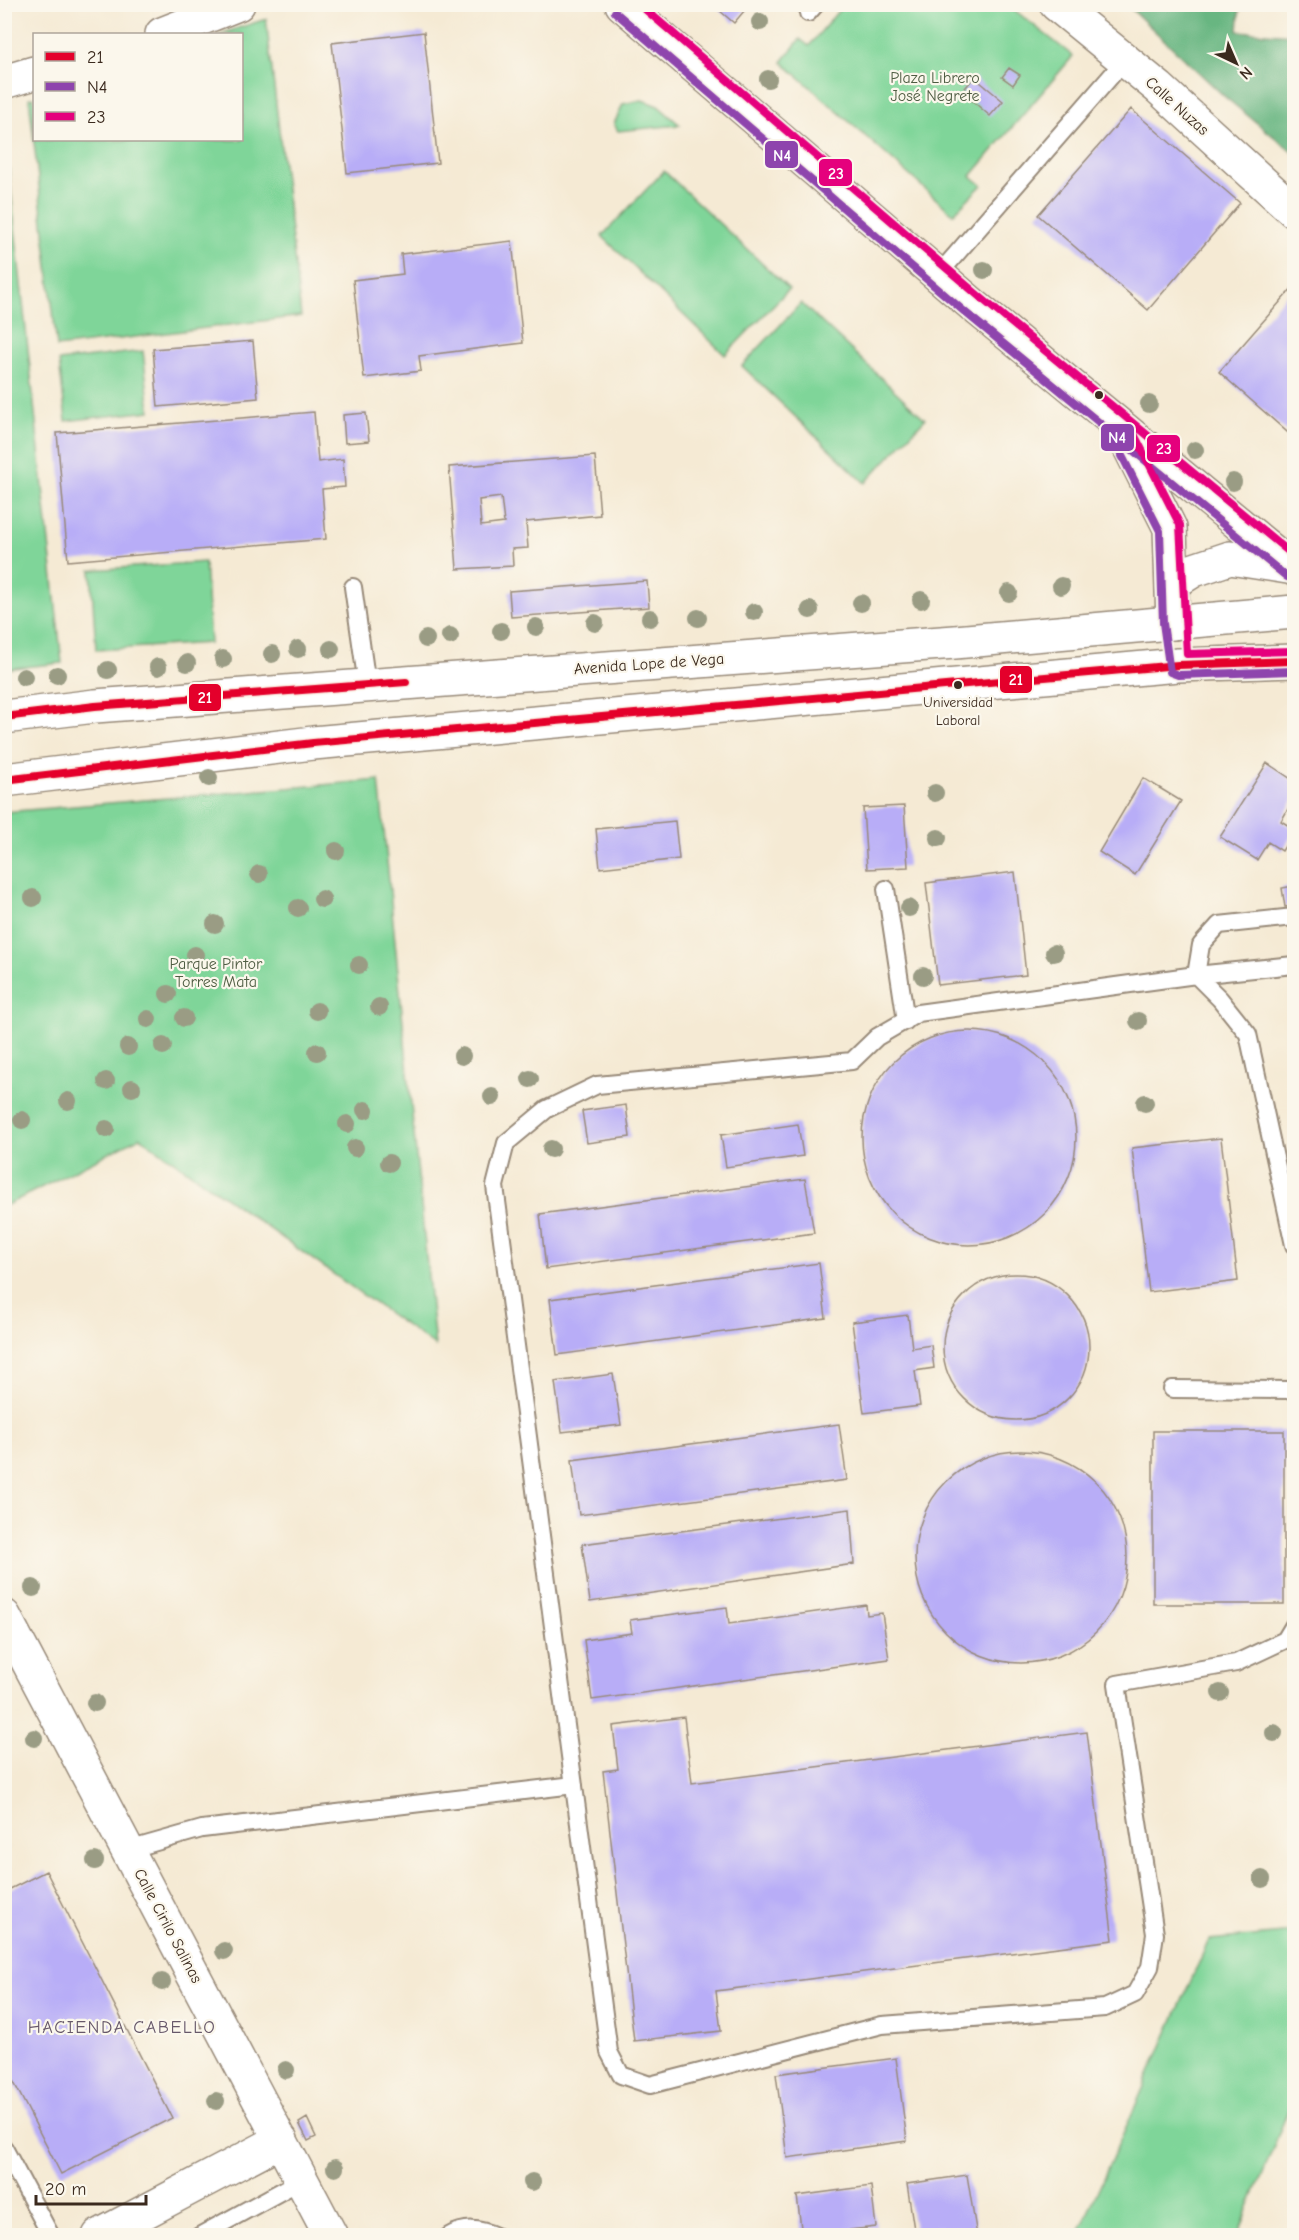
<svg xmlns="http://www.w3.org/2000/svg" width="1299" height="2240" viewBox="0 0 1299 2240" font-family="'Comic Neue',sans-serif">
  <rect width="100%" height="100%" fill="#fbf7ec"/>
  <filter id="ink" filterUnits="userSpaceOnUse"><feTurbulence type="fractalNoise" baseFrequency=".0167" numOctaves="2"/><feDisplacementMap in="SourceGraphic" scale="12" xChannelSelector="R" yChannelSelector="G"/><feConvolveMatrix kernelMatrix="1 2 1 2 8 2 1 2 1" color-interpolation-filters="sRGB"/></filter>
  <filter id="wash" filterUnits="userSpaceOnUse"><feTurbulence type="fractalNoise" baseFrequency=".008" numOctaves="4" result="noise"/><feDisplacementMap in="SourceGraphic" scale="24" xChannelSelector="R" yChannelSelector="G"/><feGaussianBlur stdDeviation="1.35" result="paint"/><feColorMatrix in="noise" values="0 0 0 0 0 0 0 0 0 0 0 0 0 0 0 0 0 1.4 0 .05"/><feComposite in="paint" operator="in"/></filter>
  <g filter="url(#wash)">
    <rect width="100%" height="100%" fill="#f5ead4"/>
    <path fill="#7fd599" stroke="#5d805c" stroke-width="1.5" d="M 844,4 L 1008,5 L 1073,56 L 971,176 L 982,185 L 953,214 L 782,62 L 800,39 L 809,46 Z
      M 266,19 L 301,316 L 57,347 L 29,98 L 34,97 L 34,140 L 242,140 L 242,34 L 220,34 Z
      M 642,100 L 658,106 L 680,125 L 618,131 L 614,124 L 623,104 Z
      M 5,136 L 62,663 L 5,669 L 4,669 Z
      M 664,171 L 789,289 L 725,355 L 602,236 Z
      M 801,303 L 925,419 L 865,483 L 742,366 Z
      M 143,351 L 150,411 L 66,421 L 59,361 Z
      M 205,562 L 210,643 L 96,650 L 91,570 Z
      M 379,780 L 435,1346 L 140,1137 L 5,1206 L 5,812 Z
      M 1294,1932 L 1294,2096 L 1238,2235 L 1078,2235 L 1209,1940 Z"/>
    <path fill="#67b681" stroke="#517050" stroke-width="1.5" d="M 1127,5 L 1240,5 L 1238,31 L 1294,35 L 1294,153 L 1225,97 Z"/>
    <g id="blocks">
      <path fill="#b8adf7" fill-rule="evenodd" d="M 712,4 L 750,4 L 734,23 Z
        M 424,32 L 438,163 L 347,173 L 332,43 Z
        M 1009,68 L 1020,75 L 1013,85 L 1002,77 Z
        M 974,77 L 1003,101 L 990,116 L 962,92 Z
        M 1131,109 L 1240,203 L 1148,310 L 1038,215 Z
        M 512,241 L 523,343 L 419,356 L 421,371 L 364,378 L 353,280 L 403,274 L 401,254 Z
        M 1294,286 L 1294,438 L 1219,372 Z
        M 253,341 L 258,398 L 158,407 L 153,349 Z
        M 314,412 L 318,462 L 343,459 L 345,487 L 322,489 L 326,539 L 68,561 L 57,433 Z
        M 366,413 L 369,441 L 345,443 L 343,415 Z
        M 595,456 L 600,515 L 526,522 L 528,548 L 512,549 L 513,566 L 457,569 L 449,467 ZM 501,497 L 504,523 L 481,526 L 479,500 Z
        M 647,581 L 649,607 L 511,617 L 509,591 Z
        M 1267,763 L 1294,781 L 1294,799 L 1281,821 L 1294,829 L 1294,832 L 1282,851 L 1268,842 L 1257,860 L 1220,837 Z
        M 1143,778 L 1181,801 L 1135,875 L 1099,852 Z
        M 904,806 L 908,867 L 867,869 L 863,808 Z
        M 675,821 L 679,859 L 600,868 L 596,829 Z
        M 1015,872 L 1026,975 L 938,985 L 926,883 Z
        M 1294,886 L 1294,906 L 1285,907 L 1282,888 Z
        M862 1138a107 107 0 1 1 214 0a107 107 0 1 1-214 0Z
        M 626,1105 L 630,1137 L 587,1143 L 582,1111 Z
        M 798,1124 L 803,1156 L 726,1167 L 721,1135 Z
        M 1221,1138 L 1238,1281 L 1149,1292 L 1132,1148 Z
        M 805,1179 L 814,1233 L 546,1269 L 540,1214 Z
        M 819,1263 L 826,1318 L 557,1355 L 550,1299 Z
        M943 1347a73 73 0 1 1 146 0a73 73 0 1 1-146 0Z
        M 908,1315 L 912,1348 L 931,1345 L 934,1368 L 915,1371 L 920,1406 L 864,1413 L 852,1322 Z
        M 613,1374 L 621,1425 L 562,1432 L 555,1382 Z
        M 839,1424 L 847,1480 L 579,1515 L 572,1460 Z
        M 1153,1431 L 1284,1431 L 1284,1604 L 1153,1604 Z
        M915 1557a106 106 0 1 1 212 0a106 106 0 1 1-212 0Z
        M 850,1509 L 854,1564 L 590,1602 L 582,1544 Z
        M 866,1605 L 867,1615 L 882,1613 L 889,1659 L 592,1700 L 584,1640 L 632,1633 L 630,1620 L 727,1607 L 729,1624 Z
        M 684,1717 L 692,1783 L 1087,1732 L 1113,1940 L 716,1991 L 721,2031 L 634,2041 L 603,1771 L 618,1769 L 613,1726 Z
        M 46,1871 L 172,2118 L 61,2174 L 4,2063 L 4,1892 Z
        M 896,2058 L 907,2141 L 787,2158 L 776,2074 Z
        M 307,2118 L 316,2137 L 308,2141 L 299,2123 Z
        M 967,2175 L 977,2236 L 915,2236 L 907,2184 Z
        M 871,2186 L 876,2227 L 850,2230 L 851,2236 L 829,2236 L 828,2233 L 802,2236 L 797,2196 Z"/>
    </g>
  </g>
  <g filter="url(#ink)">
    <use href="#blocks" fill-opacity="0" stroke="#988a79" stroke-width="1.5"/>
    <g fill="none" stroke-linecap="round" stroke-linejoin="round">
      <g stroke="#988a79" stroke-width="20">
        <path id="service" d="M 808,13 L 816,4
          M 938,275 L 1125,60
          M 353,587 L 367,685
          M 886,889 L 906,1021
          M 1294,965 L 1196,975 L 918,1013 L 877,1037 L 852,1061 L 597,1085 L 547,1109 L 506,1143 L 495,1186 L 609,2052 L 621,2075 L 650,2085 L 882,2025 L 1105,2008 L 1135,1994 L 1150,1967 L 1155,1934 L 1117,1684 L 1236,1663 L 1285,1640 L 1294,1625
          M 1196,975 L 1220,999 L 1248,1034 L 1294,1245
          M 1196,975 L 1201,945 L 1219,925 L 1294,917
          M 1172,1389 L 1294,1390
          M 128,1850 L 202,1829 L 574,1785
          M 4,2148 L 51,2236
          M 199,2236 L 302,2180
          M 449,2236 C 465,2227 479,2228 496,2236"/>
      </g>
      <g stroke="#988a79" stroke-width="36">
        <path id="minor" d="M 622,4 L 973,305 L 1294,569
          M 1056,4 L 1159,88 L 1294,211
          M 162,34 L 238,4
          M 4,82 L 34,73
          M 1125,438 L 1170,528 L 1173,623
          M 1173,583 L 1194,570 L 1230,558 L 1294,568
          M 4,1616 L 331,2236
          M 99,2236 L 281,2140"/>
      </g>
      <g stroke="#988a79" stroke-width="36">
        <path id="primary" d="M 4,717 L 95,706 L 955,642 L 1294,612
          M 4,780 L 313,743 L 1178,665 L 1294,661"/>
      </g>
      <use href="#service" stroke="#fff" stroke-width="16"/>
      <use href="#minor" stroke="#fff" stroke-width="33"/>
      <use href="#primary" stroke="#fff" stroke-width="33"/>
      <g stroke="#fbf7ec" stroke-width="12">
        <path id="bus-1" d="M 4,717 L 95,706 L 406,682
          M 4,780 L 313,743 L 1178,665 L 1294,661"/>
      </g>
      <g stroke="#fbf7ec" stroke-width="12">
        <path id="bus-2" d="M 615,12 L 966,313 L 1287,577
          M 1116,444 L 1160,531 L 1163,623 L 1170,672 L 1178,675 L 1294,671"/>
      </g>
      <g stroke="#fbf7ec" stroke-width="12">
        <path id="bus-3" d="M 639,4 L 980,297 L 1294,556
          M 1134,434 L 1180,525 L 1187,654 L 1294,651"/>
      </g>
      <use href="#bus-1" stroke="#e4002b" stroke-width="8"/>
      <use href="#bus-2" stroke="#8e44ad" stroke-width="8"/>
      <use href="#bus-3" stroke="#e5007d" stroke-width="8"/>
    </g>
    <g fill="#9a9c84">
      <circle cx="760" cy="22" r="9"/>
      <circle cx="768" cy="79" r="9"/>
      <circle cx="984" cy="270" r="9"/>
      <circle cx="1149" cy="404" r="9"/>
      <circle cx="1195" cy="450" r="9"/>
      <circle cx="1233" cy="482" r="9"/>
      <circle cx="1061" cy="586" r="9"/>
      <circle cx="1009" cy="593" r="9"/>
      <circle cx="921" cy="600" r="9"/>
      <circle cx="861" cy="603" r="9"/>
      <circle cx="810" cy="610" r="9"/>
      <circle cx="754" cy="612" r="9"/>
      <circle cx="650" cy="618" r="9"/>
      <circle cx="698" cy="618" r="9"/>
      <circle cx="595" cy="623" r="9"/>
      <circle cx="536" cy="627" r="9"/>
      <circle cx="501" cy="631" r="9"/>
      <circle cx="450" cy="636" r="9"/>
      <circle cx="426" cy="639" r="9"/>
      <circle cx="298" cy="649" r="9"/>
      <circle cx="331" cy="649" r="9"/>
      <circle cx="272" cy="654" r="9"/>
      <circle cx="223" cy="659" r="9"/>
      <circle cx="187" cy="663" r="9"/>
      <circle cx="158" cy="667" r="9"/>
      <circle cx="108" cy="670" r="9"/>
      <circle cx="57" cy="675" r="9"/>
      <circle cx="24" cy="677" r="9"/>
      <circle cx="209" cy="778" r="9"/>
      <circle cx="935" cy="793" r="9"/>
      <circle cx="938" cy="838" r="9"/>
      <circle cx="336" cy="851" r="9"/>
      <circle cx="259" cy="874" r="9"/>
      <circle cx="33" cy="898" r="9"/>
      <circle cx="322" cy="899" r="9"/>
      <circle cx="298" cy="908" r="9"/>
      <circle cx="909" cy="908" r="9"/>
      <circle cx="215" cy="924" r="9"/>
      <circle cx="1054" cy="953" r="9"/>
      <circle cx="195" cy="955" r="9"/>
      <circle cx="359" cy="965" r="9"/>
      <circle cx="923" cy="976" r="9"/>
      <circle cx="168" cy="994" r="9"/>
      <circle cx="379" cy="1007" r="9"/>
      <circle cx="317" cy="1011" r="9"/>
      <circle cx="184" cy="1018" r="9"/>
      <circle cx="148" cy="1019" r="9"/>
      <circle cx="1138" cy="1021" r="9"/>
      <circle cx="163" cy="1046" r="9"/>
      <circle cx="128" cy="1047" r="9"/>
      <circle cx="317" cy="1052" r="9"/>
      <circle cx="462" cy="1056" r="9"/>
      <circle cx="530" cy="1079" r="9"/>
      <circle cx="106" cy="1081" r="9"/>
      <circle cx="132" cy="1088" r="9"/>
      <circle cx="492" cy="1097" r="9"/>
      <circle cx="68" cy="1101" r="9"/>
      <circle cx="1145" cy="1103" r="9"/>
      <circle cx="365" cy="1110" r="9"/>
      <circle cx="22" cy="1120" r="9"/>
      <circle cx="347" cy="1124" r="9"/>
      <circle cx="106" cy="1129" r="9"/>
      <circle cx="355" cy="1148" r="9"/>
      <circle cx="551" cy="1149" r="9"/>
      <circle cx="389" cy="1163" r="9"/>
      <circle cx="33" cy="1588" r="9"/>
      <circle cx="1220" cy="1693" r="9"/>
      <circle cx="95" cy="1703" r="9"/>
      <circle cx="1274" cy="1733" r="9"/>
      <circle cx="34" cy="1738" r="9"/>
      <circle cx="95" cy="1861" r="9"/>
      <circle cx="1262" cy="1879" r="9"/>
      <circle cx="224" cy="1951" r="9"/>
      <circle cx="162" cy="1982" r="9"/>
      <circle cx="286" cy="2070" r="9"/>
      <circle cx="216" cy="2101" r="9"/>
      <circle cx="335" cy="2168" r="9"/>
      <circle cx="532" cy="2182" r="9"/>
    </g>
  </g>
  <g fill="#3b2a1e" stroke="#fbf7ec" stroke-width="2">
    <circle cx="1099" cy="395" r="5"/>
    <circle cx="958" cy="685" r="5"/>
  </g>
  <g text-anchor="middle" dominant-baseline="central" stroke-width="4.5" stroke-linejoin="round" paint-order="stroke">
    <g font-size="14" fill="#3b2a1e" stroke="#fbf7ec">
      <text x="958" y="702">Universidad<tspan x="958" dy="18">Laboral</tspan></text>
    </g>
    <g font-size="16" fill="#4f5d43" stroke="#fbf7ec">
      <text x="935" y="78">Plaza Librero<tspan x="935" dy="18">José Negrete</tspan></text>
      <text x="216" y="964">Parque Pintor<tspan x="216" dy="18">Torres Mata</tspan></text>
    </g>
    <g font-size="16" fill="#3b2a1e" stroke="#fbf7ec">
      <text transform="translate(1177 106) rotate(42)">Calle Nuzas</text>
      <text transform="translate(649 664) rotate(-4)">Avenida Lope de Vega</text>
      <text transform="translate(168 1926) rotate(62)">Calle Cirilo Salinas</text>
    </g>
    <g font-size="18" letter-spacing="1.5" fill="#67586a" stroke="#fbf7ec">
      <text x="122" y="2027">HACIENDA CABELLO</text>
    </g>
  </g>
  <g stroke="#fbf7ec" stroke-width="2">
    <rect x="764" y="140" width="35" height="29" rx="6" fill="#8e44ad"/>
    <rect x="818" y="158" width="35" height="29" rx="6" fill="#e5007d"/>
    <rect x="1100" y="423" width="35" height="29" rx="6" fill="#8e44ad"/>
    <rect x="1146" y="434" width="35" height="29" rx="6" fill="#e5007d"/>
    <rect x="999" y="665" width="34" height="29" rx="6" fill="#e4002b"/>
    <rect x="188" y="683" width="34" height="29" rx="6" fill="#e4002b"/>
  </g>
  <g font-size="16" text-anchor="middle" font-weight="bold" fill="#fff">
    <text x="782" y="161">N4</text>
    <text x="836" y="179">23</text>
    <text x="1117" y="443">N4</text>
    <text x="1164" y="454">23</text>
    <text x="1016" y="685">21</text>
    <text x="205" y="703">21</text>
  </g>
  <rect width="1299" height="2240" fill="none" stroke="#fbf7ec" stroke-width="24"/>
  <rect x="33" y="33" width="210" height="108" fill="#fbf7ec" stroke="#aea59a" stroke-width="1.5"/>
  <rect x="45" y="52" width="30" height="9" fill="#e4002b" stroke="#aea59a" stroke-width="1.5"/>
  <text x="87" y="63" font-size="18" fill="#3b2a1e">21</text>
  <rect x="45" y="82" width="30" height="9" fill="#8e44ad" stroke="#aea59a" stroke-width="1.5"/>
  <text x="87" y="93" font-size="18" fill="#3b2a1e">N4</text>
  <rect x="45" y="112" width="30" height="9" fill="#e5007d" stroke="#aea59a" stroke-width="1.5"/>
  <text x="87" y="123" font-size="18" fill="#3b2a1e">23</text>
  <g transform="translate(1236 63) rotate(136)" stroke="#fbf7ec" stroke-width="4.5" paint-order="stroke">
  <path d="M0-4.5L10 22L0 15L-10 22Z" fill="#3b2a1e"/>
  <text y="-9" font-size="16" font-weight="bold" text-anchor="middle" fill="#3b2a1e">N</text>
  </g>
  <path d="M36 2195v9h110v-9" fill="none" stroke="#3b2a1e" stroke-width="3"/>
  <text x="45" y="2195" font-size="18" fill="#3b2a1e" stroke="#fbf7ec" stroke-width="4.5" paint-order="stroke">20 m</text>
</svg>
